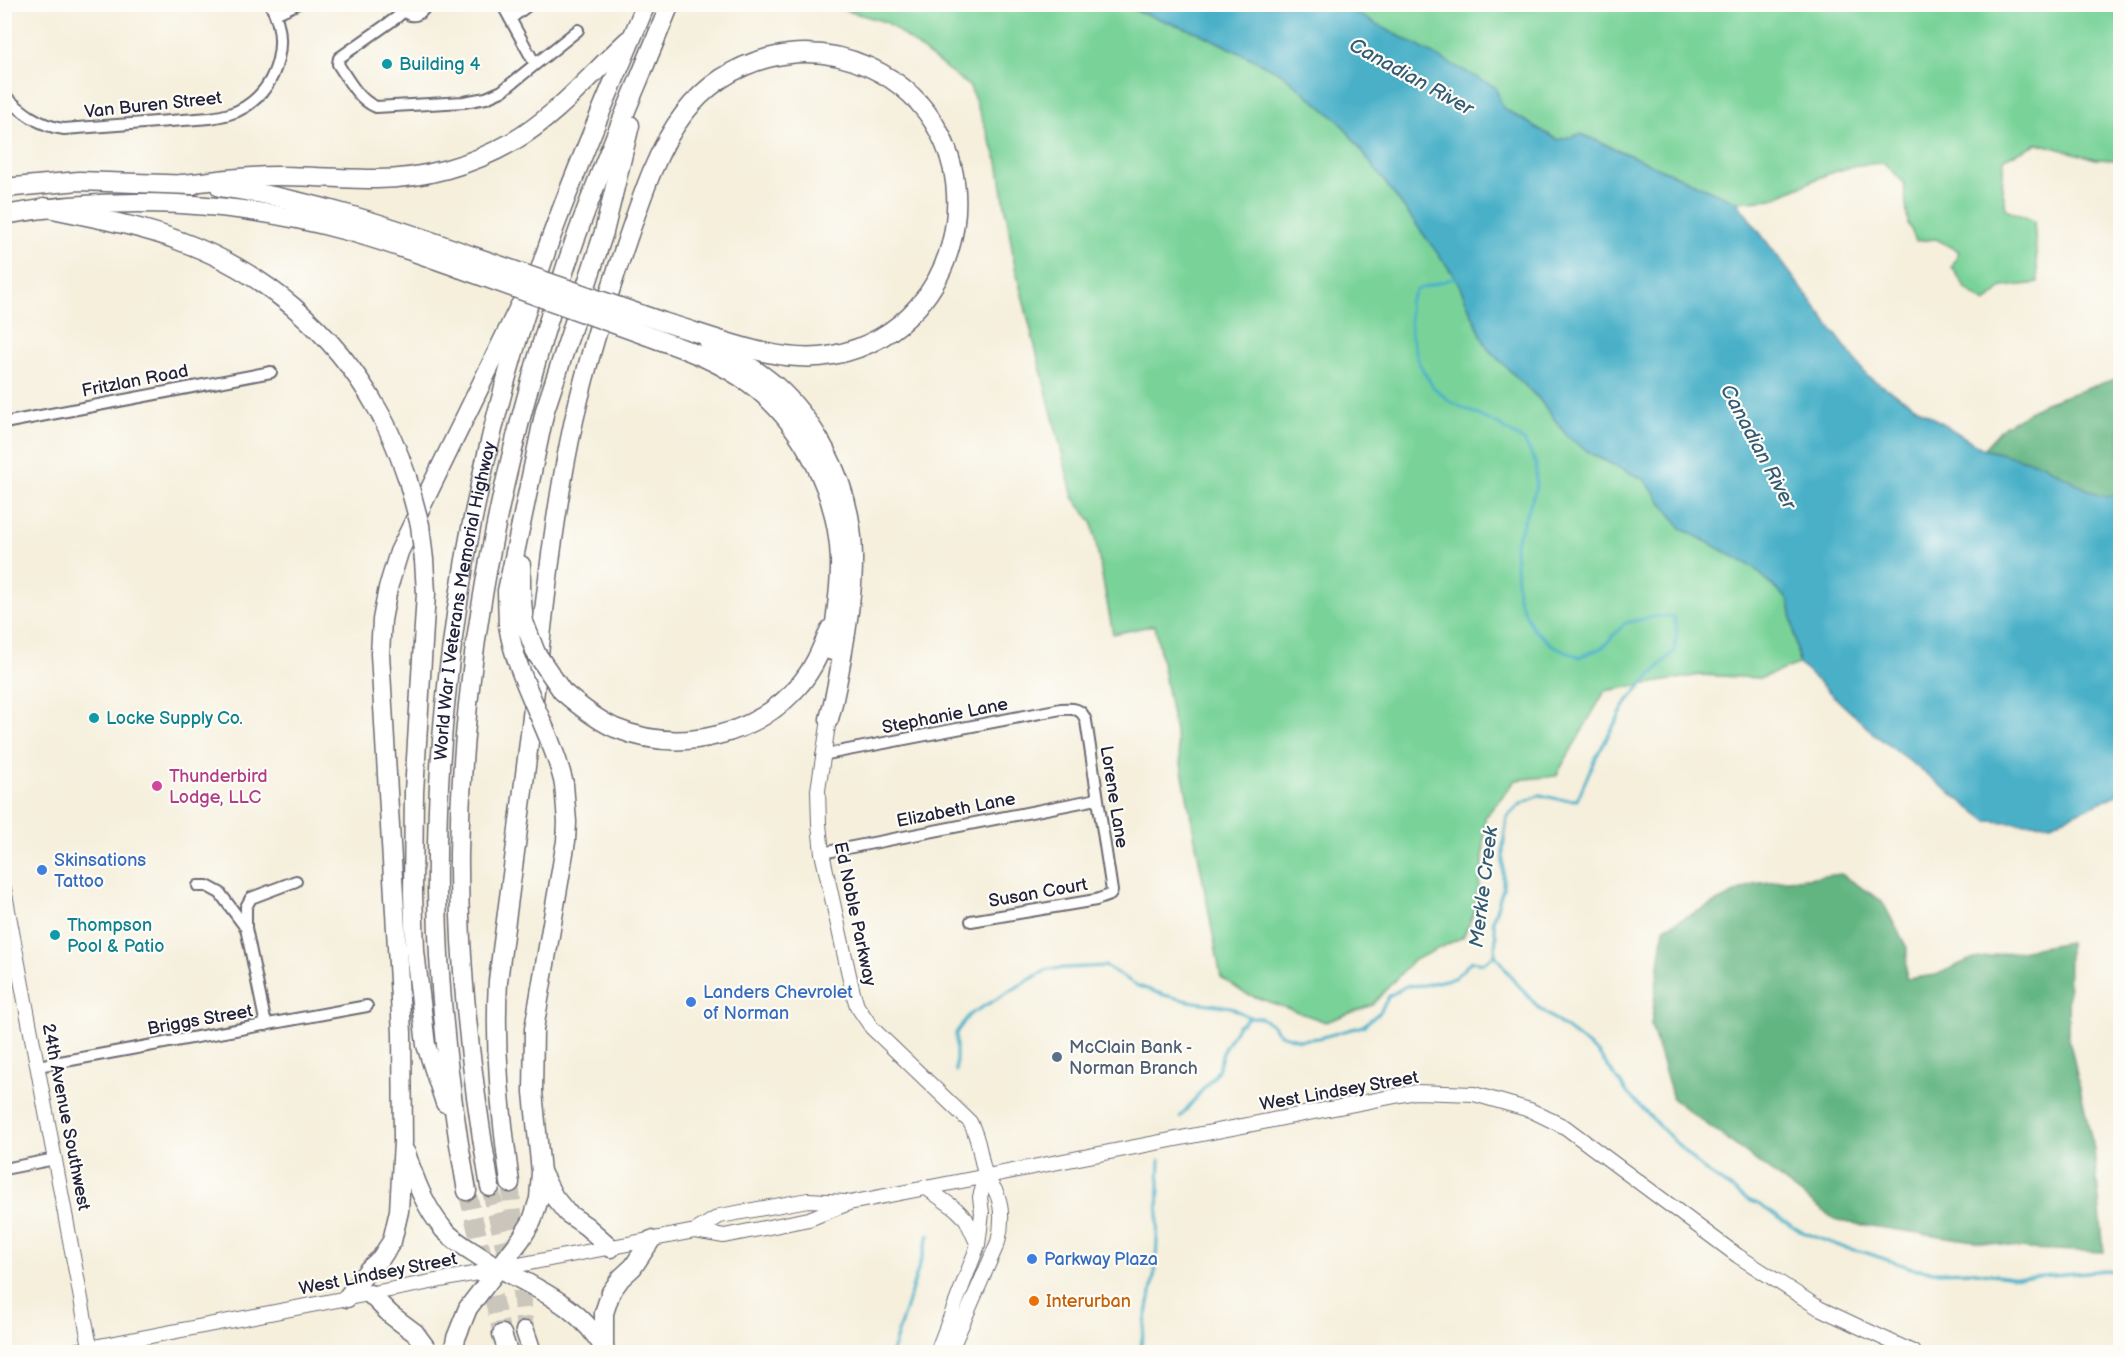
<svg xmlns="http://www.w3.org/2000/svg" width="2125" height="1357" viewBox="0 0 2125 1357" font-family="'Balsamiq Sans',sans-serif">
  <rect width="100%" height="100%" fill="#fdfcf7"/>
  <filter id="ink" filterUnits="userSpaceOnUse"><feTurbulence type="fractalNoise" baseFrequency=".0167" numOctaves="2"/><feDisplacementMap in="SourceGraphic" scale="12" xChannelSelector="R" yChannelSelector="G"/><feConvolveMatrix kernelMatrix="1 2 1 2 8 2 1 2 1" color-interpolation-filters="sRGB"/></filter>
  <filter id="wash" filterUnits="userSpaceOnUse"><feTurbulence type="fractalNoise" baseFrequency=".008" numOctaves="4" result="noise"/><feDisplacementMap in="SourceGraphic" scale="24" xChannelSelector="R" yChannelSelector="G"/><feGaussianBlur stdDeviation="1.35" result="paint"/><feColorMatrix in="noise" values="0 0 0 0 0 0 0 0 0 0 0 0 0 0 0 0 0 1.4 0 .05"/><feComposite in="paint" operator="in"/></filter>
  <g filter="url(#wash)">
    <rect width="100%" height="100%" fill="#f5efdc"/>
    <path fill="#79d399" stroke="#4e7a6a" stroke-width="1.5" d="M 827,5 L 1124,5 L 1128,8 L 1197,32 L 1281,73 L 1341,123 L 1456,278 L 1487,348 L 1539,399 L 1568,437 L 1593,455 L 1645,480 L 1681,528 L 1753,567 L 1789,601 L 1799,664 L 1761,678 L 1700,675 L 1605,691 L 1556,776 L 1516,780 L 1485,817 L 1483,864 L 1474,913 L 1463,937 L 1412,961 L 1372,1005 L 1326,1022 L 1244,993 L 1221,977 L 1155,625 L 1113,634 L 1092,522 L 1073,497 L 1015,267 L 998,162 L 970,87 L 886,22 Z
      M 1341,5 L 2116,5 L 2120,26 L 2120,160 L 2096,159 L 2038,143 L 2004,159 L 2002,187 L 2006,209 L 2034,221 L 2038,283 L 2003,287 L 1985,303 L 1966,289 L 1952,267 L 1959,251 L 1936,239 L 1916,241 L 1908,223 L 1904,183 L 1884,163 L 1856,165 L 1828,174 L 1772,199 L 1737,202 L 1582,134 L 1558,140 L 1503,108 Z"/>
    <path fill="#62b581" stroke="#426c5e" stroke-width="1.5" d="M 2120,377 L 2120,496 L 2099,496 L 2042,464 L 1983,449 L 2004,426 L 2045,403 Z
      M 1841,874 L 1882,901 L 1907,948 L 1906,979 L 1936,975 L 1969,960 L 2069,942 L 2068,1034 L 2094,1150 L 2104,1252 L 2028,1249 L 1837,1221 L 1673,1099 L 1651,1025 L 1664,928 L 1753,884 Z"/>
    <path fill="#49b0c8" stroke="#366982" stroke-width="1.5" d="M 1124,5 L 1341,5 L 1495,87 L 1503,108 L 1558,140 L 1581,134 L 1737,202 L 1867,376 L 1983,449 L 2042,464 L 2099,496 L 2120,496 L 2120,791 L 2112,797 L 2051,824 L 1987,821 L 1874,734 L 1799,664 L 1789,601 L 1753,567 L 1681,528 L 1645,480 L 1593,455 L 1568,437 L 1539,399 L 1487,348 L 1456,278 L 1341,123 L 1281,73 L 1197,32 L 1128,8 Z"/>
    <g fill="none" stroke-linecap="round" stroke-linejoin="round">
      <path stroke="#49b0c8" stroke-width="3" d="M 1457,277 L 1416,290 L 1409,302 L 1411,333 L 1419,363 L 1433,387 L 1451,402 L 1499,425 L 1524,441 L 1536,463 L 1536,489 L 1515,545 L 1518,598 L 1533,629 L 1552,645 L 1579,657 L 1602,648 L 1625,623 L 1657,616 L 1674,617 L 1677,629 L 1675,650 L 1628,700 L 1594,761 L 1577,800 L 1558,799 L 1540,795 L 1519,805 L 1507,817 L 1503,847 L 1503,888 L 1493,920 L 1496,936 L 1495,955
        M 1495,955 L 1513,979 L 1538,1007 L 1597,1052 L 1629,1095 L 1688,1155 L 1705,1171 L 1748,1200 L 1758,1204 L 1800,1231 L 1845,1248 L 1864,1252 L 1912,1268 L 1939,1272 L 1969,1271 L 2020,1278 L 2108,1270 L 2120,1272
        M 956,1071 L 956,1033 L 969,1015 L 1048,969 L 1105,966 L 1138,986 L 1164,995 L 1188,1001 L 1230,1007 L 1249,1017 L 1261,1018 L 1273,1025 L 1276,1031 L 1280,1034 L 1300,1040 L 1319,1038 L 1363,1026 L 1380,1012 L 1389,996 L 1406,986 L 1424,985 L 1454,978 L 1472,961 L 1483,963 L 1495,955
        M 1180,1117 L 1214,1076 L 1218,1070 L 1224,1049 L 1238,1025 L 1243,1023 L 1249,1017
        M 892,1352 L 929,1235
        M 1136,1352 L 1141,1345 L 1156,1266 L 1160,1160"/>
    </g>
  </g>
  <g filter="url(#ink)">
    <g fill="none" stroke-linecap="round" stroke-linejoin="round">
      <path stroke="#cbc6bc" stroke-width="18" stroke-dasharray="18 9" stroke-linecap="butt" d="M 510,1183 L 525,1331
        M 490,1187 L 508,1262
        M 467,1191 L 502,1334"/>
      <g stroke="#6c6a73" stroke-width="14">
        <path id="street" d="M 404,4 L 404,11 L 396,18 L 339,58 L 338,64 C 348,80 359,100 376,107 L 464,102 L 486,98 L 502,91 L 578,30
          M 502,4 L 535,64
          M 404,11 C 412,19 420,15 426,6 L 432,4
          M 275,14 L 297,4
          M 510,19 L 530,4
          M 4,95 C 22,112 39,126 64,129 L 210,118 C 222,116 234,114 245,107 C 279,85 290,39 270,4
          M 4,423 L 271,372
          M 822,755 L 1061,709 C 1073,708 1082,708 1086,721 L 1112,891 L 1110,895 L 1096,900 L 971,921
          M 822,853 L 1097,799
          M 198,886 L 207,886 L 220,893 L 246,928 L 266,1025
          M 246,928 L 246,907 L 251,898 L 296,881
          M 38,1066 L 367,1006
          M 4,1169 L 55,1159"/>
      </g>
      <g stroke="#6c6a73" stroke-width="16">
        <path id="secondary" d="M 829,719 L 818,790 L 819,824 L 822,853 L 853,993 L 857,1006 L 872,1028 L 970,1122 C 981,1142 979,1157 986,1176 C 988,1181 993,1186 996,1192 C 1003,1206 1002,1227 998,1242 L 950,1352
          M 4,889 L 91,1352
          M 925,1187 L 956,1209 L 966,1219 L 977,1243
          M 695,1231 L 720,1216 L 808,1200 L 846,1202
          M 68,1352 L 695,1231 L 724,1236 L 809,1219 L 849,1203 L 1416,1092 L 1474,1094 L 1530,1110 L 1565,1127 L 1738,1256 L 1819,1308 L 1913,1352
          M 937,1352 L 978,1245 L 982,1213 L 980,1197 L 986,1176"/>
      </g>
      <g stroke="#6c6a73" stroke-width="21">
        <g id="highway">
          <path d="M 181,184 C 213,181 245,176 277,176 C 310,176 344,179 377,179 C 423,179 472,165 512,142 C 557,116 590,75 628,40"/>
          <path d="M 220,187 C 307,199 388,225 470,255"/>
          <path d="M 4,188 L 79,181 L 193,185"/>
          <path d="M 44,207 C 88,217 134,224 177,240 C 262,270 334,331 378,410 C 390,431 399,454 407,477"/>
          <path d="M 4,215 C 116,194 238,201 347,231 C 385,241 422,255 459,268"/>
          <path d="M 659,340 C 691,351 721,363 749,383 C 803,423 838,494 840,560 C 841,591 834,621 832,651"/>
          <path d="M 709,343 C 732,355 755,368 775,385 C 814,420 844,475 851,528 C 856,563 851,599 846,633 C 841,662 837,691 829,719"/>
          <path d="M 424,560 L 426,593 L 414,792 L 413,893 L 415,951 L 426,1045 L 445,1103"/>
          <path d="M 521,565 L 521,591 L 524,622"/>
          <path d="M 508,625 L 507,591 L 545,410 L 604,232 L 630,125"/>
          <path d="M 562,691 C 578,705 595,719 615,728 C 680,755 758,736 802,682 C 815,666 822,647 830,629"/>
          <path d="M 406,1153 C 415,1181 425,1207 444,1230 C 453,1239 463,1246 473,1252 C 521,1285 577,1297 606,1352"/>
          <path d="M 542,1174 L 554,1197 L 567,1213 L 586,1226 L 611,1248"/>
          <path d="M 510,1183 C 501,1115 494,1050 498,981 C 509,896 521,811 531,725 C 543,623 552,520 574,420 C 587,363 604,307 623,252 C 638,209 655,151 683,115 C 727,57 803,37 869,67 C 1003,128 976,327 833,355 C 780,366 715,337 663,322"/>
          <path d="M 490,1187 C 471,1077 458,966 459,853 C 462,653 503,455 566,266 C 596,177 635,91 670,4"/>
          <path id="s1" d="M 467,1191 C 449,1092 438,992 437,892 C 434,672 476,450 549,243 C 578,162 613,84 646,4"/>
          <path d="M 370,1294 L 391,1315 L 415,1333 L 429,1352"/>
          <path d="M 347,1298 L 368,1270 L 381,1258 L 392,1241 L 399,1211 L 403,1142 L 402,1033 L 380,654 L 382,620 L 388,588 L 399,552 L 520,305"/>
          <path d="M 525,1331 L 532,1352"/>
          <path d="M 502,1334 L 508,1352"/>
          <path d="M 604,1348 L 604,1313 L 611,1292 L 621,1278 L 633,1267 L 651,1240"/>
          <path d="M 453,1352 L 456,1338 L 468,1308 L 521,1239 L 532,1221 L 539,1199 L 541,1172 L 533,1092 L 534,1029 L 566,841 L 567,822 L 564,784"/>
        </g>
      </g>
      <use href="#street" stroke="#fff" stroke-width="10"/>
      <use href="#secondary" stroke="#fff" stroke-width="14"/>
      <use href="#highway" stroke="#fff" stroke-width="18"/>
      <g stroke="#6c6a73" stroke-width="21" stroke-linecap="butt">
        <path id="highway-bridge" d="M 470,255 L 663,322
          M 459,268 L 659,340
          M 407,477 L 420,525 L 424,560
          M 524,622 L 536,653 L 562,691
          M 508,625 C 517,681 551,729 564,784"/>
      </g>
      <use href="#highway-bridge" stroke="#fff" stroke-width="18"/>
    </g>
  </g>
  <g fill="#0f9aa8" stroke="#fdfcf7" stroke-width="2">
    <circle cx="387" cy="64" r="6"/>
    <circle cx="94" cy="718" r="6"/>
    <circle cx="55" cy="935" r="6"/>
  </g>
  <circle fill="#d1479c" stroke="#fdfcf7" stroke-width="2" cx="157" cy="786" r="6"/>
  <g fill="#3f7fe0" stroke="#fdfcf7" stroke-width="2">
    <circle cx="42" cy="870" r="6"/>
    <circle cx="691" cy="1002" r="6"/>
    <circle cx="1032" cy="1259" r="6"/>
  </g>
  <circle fill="#5c6f8a" stroke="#fdfcf7" stroke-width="2" cx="1057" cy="1057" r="6"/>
  <circle fill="#e8710a" stroke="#fdfcf7" stroke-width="2" cx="1034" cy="1301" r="6"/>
  <g text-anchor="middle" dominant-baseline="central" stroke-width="4.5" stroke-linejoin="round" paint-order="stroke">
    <g font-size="18" fill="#0d838f" stroke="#fdfcf7" text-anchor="start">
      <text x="399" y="64">Building 4</text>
      <text x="106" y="718">Locke Supply Co.</text>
      <text x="67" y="925">Thompson<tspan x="67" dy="21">Pool &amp; Patio</tspan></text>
    </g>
    <g font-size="18" fill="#22223b" stroke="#fdfcf7">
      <text transform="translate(153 105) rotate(-6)">Van Buren Street</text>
      <text transform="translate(135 381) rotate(-11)">Fritzlan Road</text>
      <text stroke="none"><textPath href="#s1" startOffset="594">World War I Veterans Memorial Highway</textPath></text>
      <text transform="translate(945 716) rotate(-11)">Stephanie Lane</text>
      <text transform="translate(1114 797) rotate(81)">Lorene Lane</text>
      <text transform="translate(956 810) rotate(-11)">Elizabeth Lane</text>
      <text transform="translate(1038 893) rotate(-10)">Susan Court</text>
      <text transform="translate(855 914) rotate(78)">Ed Noble Parkway</text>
      <text transform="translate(200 1020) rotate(-10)">Briggs Street</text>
      <text transform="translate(1339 1091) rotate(-10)">West Lindsey Street</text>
      <text transform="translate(66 1117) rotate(79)">24th Avenue Southwest</text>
      <text transform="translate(378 1274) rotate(-11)">West Lindsey Street</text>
    </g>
    <g font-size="18" fill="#b23c85" stroke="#fdfcf7" text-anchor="start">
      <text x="169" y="776">Thunderbird<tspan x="169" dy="21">Lodge, LLC</tspan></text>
    </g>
    <g font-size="18" fill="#366cbe" stroke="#fdfcf7" text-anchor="start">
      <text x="54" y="860">Skinsations<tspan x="54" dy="21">Tattoo</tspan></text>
      <text x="703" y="992">Landers Chevrolet<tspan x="703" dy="21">of Norman</tspan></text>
      <text x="1044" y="1259">Parkway Plaza</text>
    </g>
    <g font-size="18" fill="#4e5e75" stroke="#fdfcf7" text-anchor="start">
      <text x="1069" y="1047">McClain Bank -<tspan x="1069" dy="21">Norman Branch</tspan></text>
    </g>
    <g font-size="18" fill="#c56008" stroke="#fdfcf7" text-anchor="start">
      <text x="1046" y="1301">Interurban</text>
    </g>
    <g font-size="20" font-style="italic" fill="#325b73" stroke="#fdfcf7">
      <text transform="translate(1411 77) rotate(29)">Canadian River</text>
      <text transform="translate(1758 447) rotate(62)">Canadian River</text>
      <text transform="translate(1484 887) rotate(-83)">Merkle Creek</text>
    </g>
  </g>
  <rect width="2125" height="1357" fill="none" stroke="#fdfcf7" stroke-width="24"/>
</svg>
